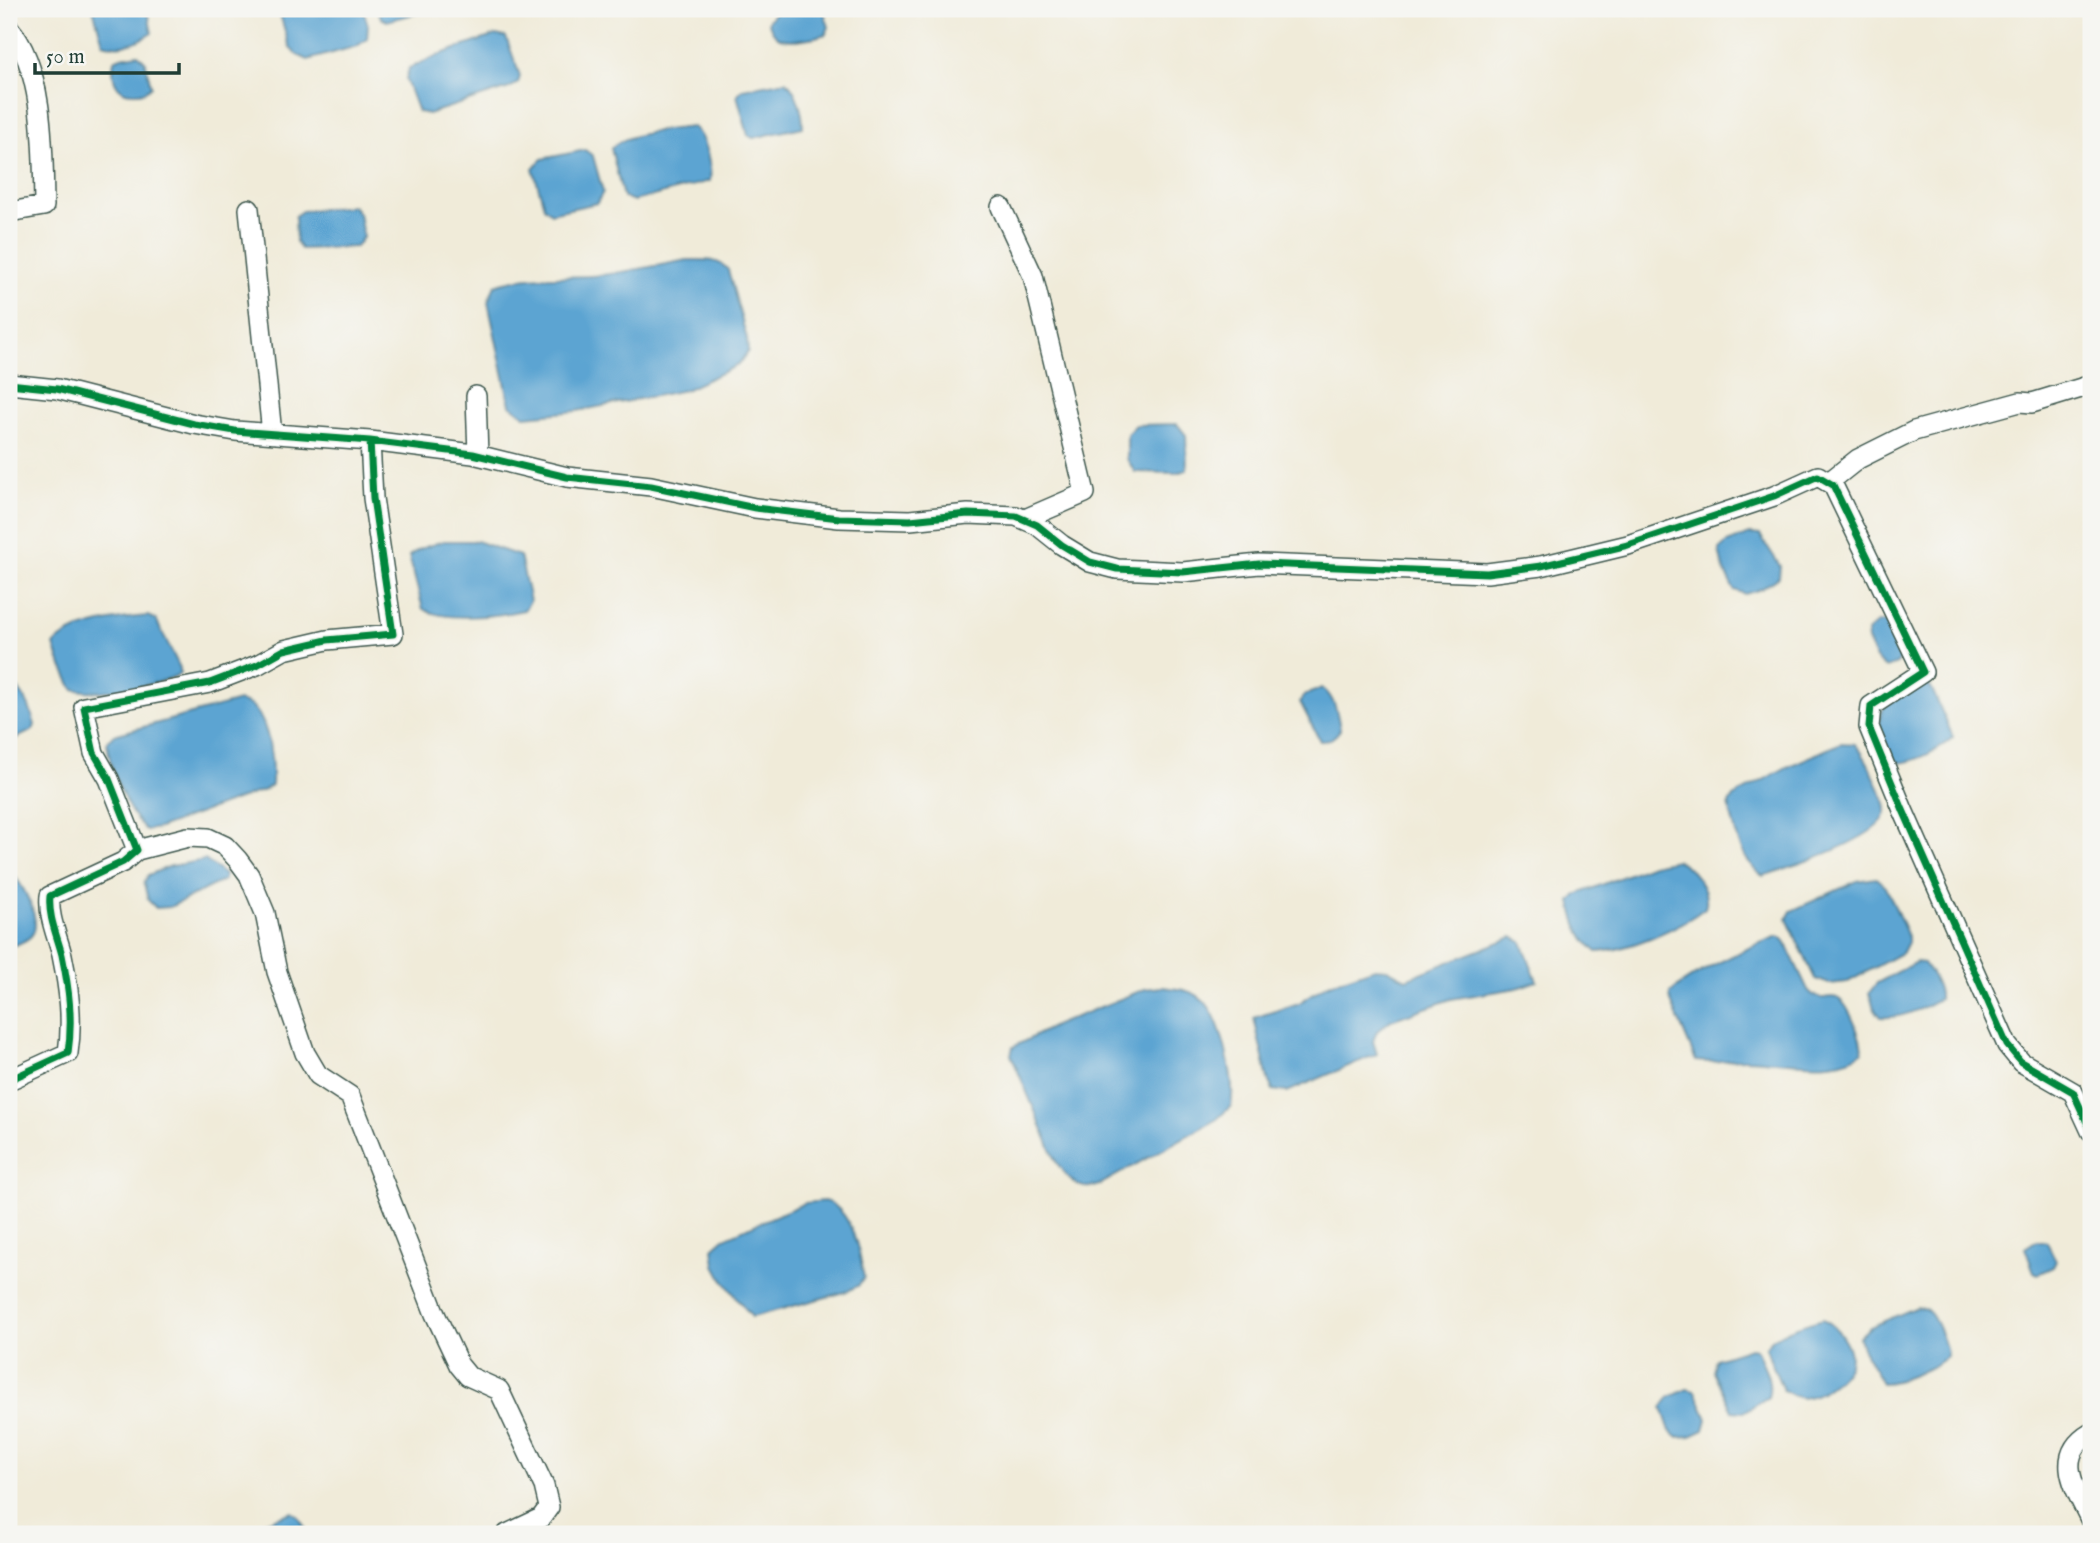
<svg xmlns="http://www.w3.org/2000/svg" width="2100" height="1543" viewBox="0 0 2100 1543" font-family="'IM FELL English',serif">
  <rect width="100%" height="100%" fill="#f6f6f2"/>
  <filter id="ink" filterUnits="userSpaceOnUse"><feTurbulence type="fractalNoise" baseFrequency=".0143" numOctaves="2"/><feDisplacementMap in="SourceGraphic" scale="14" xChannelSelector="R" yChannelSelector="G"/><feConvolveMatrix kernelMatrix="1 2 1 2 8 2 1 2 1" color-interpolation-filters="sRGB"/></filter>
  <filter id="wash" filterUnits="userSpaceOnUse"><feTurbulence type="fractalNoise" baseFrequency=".00686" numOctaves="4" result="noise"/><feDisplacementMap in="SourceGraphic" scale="28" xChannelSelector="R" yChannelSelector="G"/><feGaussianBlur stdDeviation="1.57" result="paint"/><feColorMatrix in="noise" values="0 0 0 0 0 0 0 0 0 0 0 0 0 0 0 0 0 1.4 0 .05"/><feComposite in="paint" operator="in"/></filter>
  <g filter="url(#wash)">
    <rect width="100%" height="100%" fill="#f0ebd9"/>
    <path fill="#5ba4d2" stroke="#3d7083" stroke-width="2" d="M 93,9 L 147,9 L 152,33 C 137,43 120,49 103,43 Z
      M 280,9 L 363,9 L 368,25 L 367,39 L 357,46 L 308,60 L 297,55 L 290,48 L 279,11 Z
      M 378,9 L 433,9 L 387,21 L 381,18 Z
      M 797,9 L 823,9 L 829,27 L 826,34 C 814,38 789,43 778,37 C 772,33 771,27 768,22 C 774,9 785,10 797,9 Z
      M 496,35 L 506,37 L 520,76 L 518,83 L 509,88 L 428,114 L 418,112 L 406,80 L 409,68 L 444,53 Z
      M 138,54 L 145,61 L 151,86 C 146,92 142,93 135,93 C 115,94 111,77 114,60 L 121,57 Z
      M 786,81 C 797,90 803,113 803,127 L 753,138 L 748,135 L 737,95 L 743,89 Z
      M 693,127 C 705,136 712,167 710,181 L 634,201 L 623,197 L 611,148 C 626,133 671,129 693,127 Z
      M 585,150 L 593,156 L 603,192 L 597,203 L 551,213 L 544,207 L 533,168 L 542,159 Z
      M 353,206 L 359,213 L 363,237 L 356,247 L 301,249 L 296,242 L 295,216 L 302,211 Z
      M 688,260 C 701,260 720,258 728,270 L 747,339 L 748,351 L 738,365 L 685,390 L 577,411 L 525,416 L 510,405 L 488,302 L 495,285 C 530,273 566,279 602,275 C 631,271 660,265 688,260 Z
      M 1177,424 L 1186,435 L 1187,470 L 1176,473 L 1135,472 L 1127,459 L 1127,434 L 1136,425 Z
      M 1750,534 L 1760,535 L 1780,566 L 1779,577 L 1761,589 L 1745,594 L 1734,590 L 1723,568 L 1719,550 L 1727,543 Z
      M 443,541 L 476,541 L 520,556 L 530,601 L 524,610 C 498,616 446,622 423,609 L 409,556 L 420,549 Z
      M 148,616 L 156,620 L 180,668 L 180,674 C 156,686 98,696 73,689 L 59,660 L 54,645 C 70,625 123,618 148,616 Z
      M 1885,622 L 1892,629 L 1903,653 L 1897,664 L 1886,668 C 1874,660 1868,646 1867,632 L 1877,623 Z
      M 9,681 C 25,692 30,707 35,725 L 33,730 L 9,742 Z
      M 1920,683 L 1927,683 L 1932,689 L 1953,737 C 1939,750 1918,761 1899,763 C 1885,751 1871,720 1887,704 C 1896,696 1910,690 1920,683 Z
      M 1322,688 C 1335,697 1338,715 1340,730 C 1335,737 1329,742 1320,741 L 1300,702 L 1303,696 Z
      M 239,701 C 244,703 250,704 254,708 C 270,726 273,762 272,785 L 264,790 L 159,828 L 146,830 C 127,814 109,766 107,742 L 114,735 Z
      M 1841,743 L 1855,744 C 1865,755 1870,767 1876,781 C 1880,791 1887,802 1886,812 C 1883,838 1788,868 1763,876 C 1741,863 1734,829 1729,804 L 1733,797 L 1787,767 Z
      M 205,860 L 224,874 L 224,880 L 170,907 L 156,908 L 148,900 L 144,883 L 148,875 L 171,866 Z
      M 1676,860 C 1691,866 1711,891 1705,908 C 1680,928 1628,950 1597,952 C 1582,940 1574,920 1571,901 L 1578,894 L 1652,865 Z
      M 9,872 C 21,878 41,919 33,933 C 29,941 17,944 9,947 Z
      M 1876,878 L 1886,887 L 1908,936 L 1908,942 L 1903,952 L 1848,982 L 1829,984 L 1815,979 L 1787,919 L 1791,911 L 1857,881 Z
      M 1779,936 L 1784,940 L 1808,990 C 1822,1006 1828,992 1839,999 C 1850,1006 1862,1040 1862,1052 C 1834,1073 1778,1059 1745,1059 C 1728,1059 1713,1064 1696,1061 L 1671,1002 L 1670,994 C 1684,977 1757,943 1779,936 Z
      M 1512,937 L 1522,942 L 1537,981 L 1517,988 L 1451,999 L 1391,1020 L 1377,1031 L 1373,1041 L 1377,1054 L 1287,1092 L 1273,1090 L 1268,1080 L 1254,1018 L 1299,1003 L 1326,985 L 1375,968 L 1387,969 L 1406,979 Z
      M 1916,962 L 1924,963 C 1931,973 1940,986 1939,999 C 1922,1009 1900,1019 1881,1017 L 1874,1008 L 1869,993 L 1877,983 Z
      M 1161,987 C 1176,989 1192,989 1203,1000 C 1222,1018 1236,1082 1231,1106 L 1217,1119 L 1099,1185 C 1079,1193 1068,1179 1057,1163 L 1011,1055 L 1013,1047 L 1056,1025 L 1145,989 Z
      M 824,1201 C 852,1207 860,1254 864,1278 L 858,1286 L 845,1292 L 752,1317 L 723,1280 L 715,1265 L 713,1248 L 724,1238 L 805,1203 Z
      M 2037,1240 L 2047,1242 L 2056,1261 L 2053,1267 L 2038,1274 L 2034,1272 L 2025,1248 Z
      M 1917,1307 C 1923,1308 1924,1307 1928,1311 C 1936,1318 1947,1347 1947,1356 C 1934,1368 1899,1383 1882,1383 L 1862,1348 L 1859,1337 L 1870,1327 Z
      M 1823,1319 C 1838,1327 1857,1350 1847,1368 C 1843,1375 1835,1382 1828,1387 C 1821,1393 1808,1400 1798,1397 C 1794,1396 1788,1392 1783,1390 L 1765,1348 C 1774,1332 1805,1324 1823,1319 Z
      M 1750,1348 L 1756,1349 C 1763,1365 1773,1379 1768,1397 L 1743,1412 L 1732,1411 L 1713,1371 L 1716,1359 Z
      M 1687,1389 L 1695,1391 L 1707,1419 L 1704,1430 L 1691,1436 L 1677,1437 L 1670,1431 L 1662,1408 L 1670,1397 Z
      M 292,1512 L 299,1517 L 308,1534 L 239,1534 L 251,1527 Z"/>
  </g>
  <g filter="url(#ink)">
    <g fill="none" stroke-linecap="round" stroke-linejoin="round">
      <g stroke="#3e574d" stroke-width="22">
        <path id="minor" d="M 9,28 C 45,69 43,155 44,206 L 9,212
          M 1001,207 L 1033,276 L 1085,493 L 1025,519
          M 249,209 L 272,434
          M 9,384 L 57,389 L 194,424 L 235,431 L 370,441 L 473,454 L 567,477 L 651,486 L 755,508 L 839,518 L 910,520 L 968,514 L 1016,516 L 1037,525 L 1062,545 L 1090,562 L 1117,569 L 1183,572 L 1259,564 L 1487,573 L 1541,566 L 1628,545 L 1774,496 L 1818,476 L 1833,485 L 1923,672 L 1871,706 L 1869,727 L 1903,810 L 2007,1045 L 2021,1062 L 2073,1092 L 2091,1131
          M 476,396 L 478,455
          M 1829,482 L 1858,459 L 1914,431 L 2020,402 L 2032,403 L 2091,385
          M 137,850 L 188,837 L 208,838 L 225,846 L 238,860 L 249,875 L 265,913 L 277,972 L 305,1053 L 318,1075 L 350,1096 L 435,1314 L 459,1365 L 468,1376 L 499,1390 L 544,1486 L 549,1507 L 541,1518 L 507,1534
          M 9,1080 L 68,1053 C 73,1019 69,989 62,955 C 57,935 48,917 50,896 L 123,862 L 137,850 L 109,779 L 94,753 L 84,707 L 210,683 L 257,665 L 284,650 L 327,640 L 393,634 L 373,498 L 370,441
          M 2091,1433 C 2052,1456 2076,1489 2091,1521"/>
      </g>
      <use href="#minor" stroke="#fff" stroke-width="19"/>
      <g stroke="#f6f6f2" stroke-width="11">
        <path id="cycleway" d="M 9,384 L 57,389 L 194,424 L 235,431 L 370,441 L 473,454 L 567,477 L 651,486 L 755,508 L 839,518 L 910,520 L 968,514 L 1016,516 L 1037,525 L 1062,545 L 1090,562 L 1117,569 L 1183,572 L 1259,564 L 1487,573 L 1541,566 L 1628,545 L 1774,496 L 1818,476 L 1833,485 L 1923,672 L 1871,706 L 1869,727 L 1903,810 L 2007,1045 L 2021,1062 L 2073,1092 L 2091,1131
          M 9,1080 L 68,1053 C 73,1019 69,989 62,955 C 57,935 48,917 50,896 L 123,862 L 137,850 L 109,779 L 94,753 L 84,707 L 210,683 L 257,665 L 284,650 L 327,640 L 393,634 L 373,498 L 370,441"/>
      </g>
      <use href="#cycleway" stroke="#00873e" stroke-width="7"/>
    </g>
  </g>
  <rect width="2100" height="1543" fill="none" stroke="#f6f6f2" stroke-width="35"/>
  <path d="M35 63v10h144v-10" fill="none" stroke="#1f3d34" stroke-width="3.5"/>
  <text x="46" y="63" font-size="21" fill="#1f3d34" stroke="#f6f6f2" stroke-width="5" paint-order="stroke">50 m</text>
</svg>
